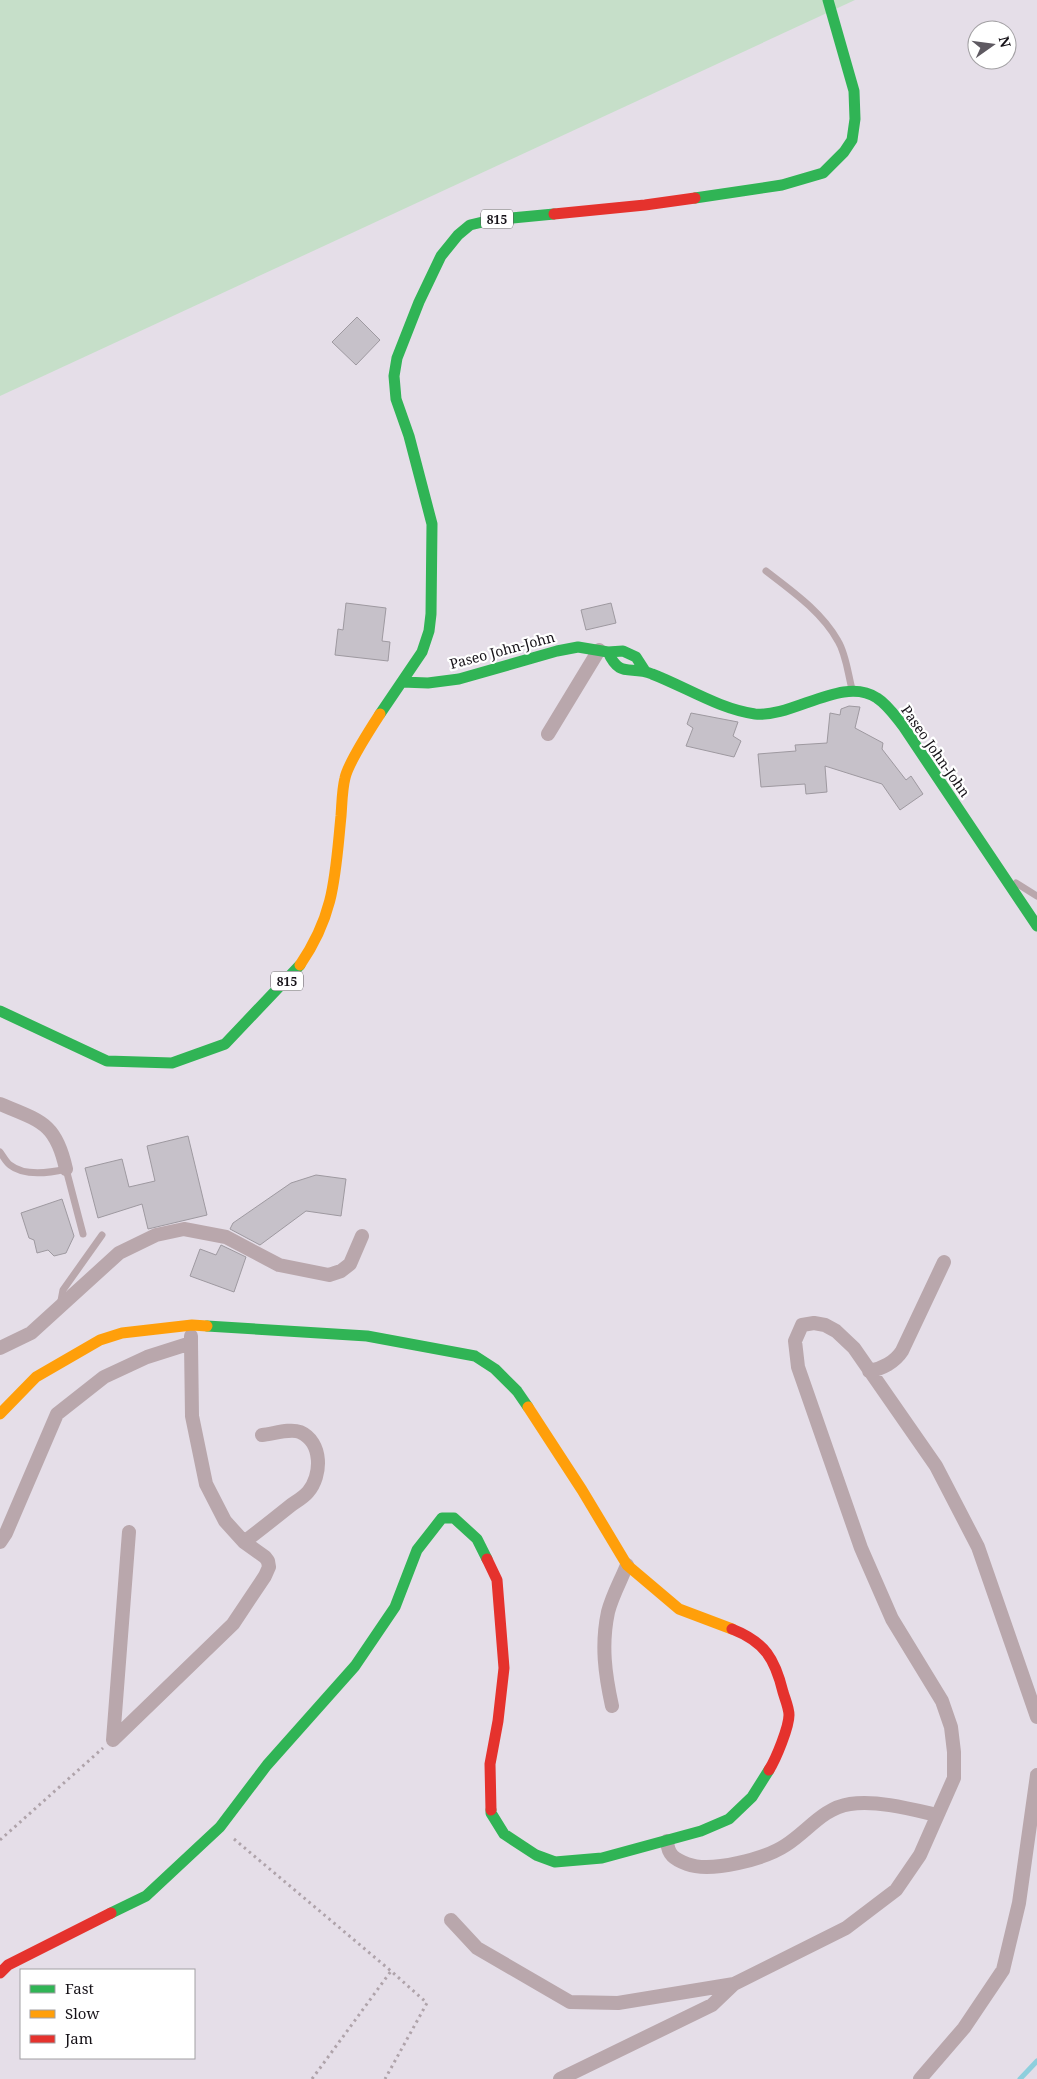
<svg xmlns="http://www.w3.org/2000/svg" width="1037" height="2079" viewBox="0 0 1037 2079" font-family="'Noto Serif',serif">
  <rect width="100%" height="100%" fill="#e5dee8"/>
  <path fill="#c6dfc9" d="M 0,0 L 855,0 L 0,396 Z"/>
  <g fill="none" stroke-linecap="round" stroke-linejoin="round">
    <path stroke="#8dcfdd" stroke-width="5" d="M 1020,2079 L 1037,2061"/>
  </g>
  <path fill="#c6c1c9" stroke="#9e99a0" d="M 357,317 L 380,340 L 356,365 L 332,342 Z
    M 346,603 L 386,608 L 382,641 L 390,642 L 388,661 L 335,655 L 338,629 L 343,630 Z
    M 611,603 L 616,623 L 586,630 L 581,610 Z
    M 849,706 L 860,707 L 855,728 L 883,743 L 882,749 L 906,780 L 911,776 L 923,794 L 900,810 L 882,784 L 825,766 L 827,792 L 806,794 L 805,784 L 761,787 L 758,754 L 796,751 L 795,745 L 827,743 L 830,713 L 840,715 L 841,709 Z
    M 691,713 L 738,722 L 733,736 L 741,741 L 734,757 L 686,746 L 693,728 L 687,724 Z
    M 188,1136 L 207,1215 L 148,1229 L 142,1204 L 98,1218 L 85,1168 L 122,1159 L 129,1187 L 155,1181 L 147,1146 Z
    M 316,1175 L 346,1179 L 341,1216 L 306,1211 L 260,1245 L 230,1229 L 233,1223 L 291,1183 Z
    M 62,1199 L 74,1236 L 66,1253 L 54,1256 L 48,1250 L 37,1253 L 34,1240 L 29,1238 L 21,1213 Z
    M 221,1245 L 246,1257 L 234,1292 L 190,1276 L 200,1249 L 216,1255 Z"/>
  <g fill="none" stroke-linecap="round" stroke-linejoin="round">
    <path stroke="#afa3aa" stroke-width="3" stroke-dasharray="2.5 4" stroke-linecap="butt" d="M 234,1839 L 391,1971 L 427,2003 L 385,2079
      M 0,1840 L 103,1748
      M 312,2079 L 391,1971"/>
    <path stroke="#b9a7ac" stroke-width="7" d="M 766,571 C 792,591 822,612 838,641 C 846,654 848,674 852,689
      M 1016,883 L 1037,896
      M 0,1152 C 3,1156 6,1162 10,1165 C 25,1177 49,1173 66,1169 L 83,1234
      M 60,1306 L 63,1290 L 102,1235"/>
    <path stroke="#b9a7ac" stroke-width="14" d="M 548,734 L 599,650
      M 0,1104 C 41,1121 56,1123 66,1169
      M 0,1348 L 31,1333 L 119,1253 L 156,1235 L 184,1229 L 226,1237 L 279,1265 L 329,1275 L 341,1271 L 350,1264 L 362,1236
      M 869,1371 C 882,1369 895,1362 902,1351 L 944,1262
      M 0,1542 L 6,1533 L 57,1414 L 104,1377 L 147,1357 L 191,1343 L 191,1336
      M 244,1542 C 260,1530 275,1518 290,1506 C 295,1502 303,1498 308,1492 C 322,1476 323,1442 300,1432 C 290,1428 273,1434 262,1435
      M 612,1706 C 605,1674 601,1645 608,1612 C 612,1596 621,1580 627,1565
      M 113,1740 L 233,1624 L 265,1576 L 269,1567 L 268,1561 L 265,1557 L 244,1542 L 225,1521 L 206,1484 L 192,1416 L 191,1343
      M 113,1740 L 129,1532
      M 667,1841 C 668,1855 674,1859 687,1864 C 711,1873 765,1859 786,1845 C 808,1831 823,1808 850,1804 C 877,1800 911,1809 937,1815
      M 451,1920 L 477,1948 L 570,2002 L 618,2003 L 734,1984 L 846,1928 L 896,1890 L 920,1855 L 954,1778 L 954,1752 L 951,1727 L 942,1701 L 892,1619 L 861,1548 L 798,1367 L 795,1341 L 802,1325 L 814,1323 L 825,1325 L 836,1331 L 854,1348 L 936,1466 L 978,1547 L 1037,1717
      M 560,2079 L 712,2005 L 734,1984
      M 920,2079 L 964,2028 L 1003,1970 L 1019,1903 L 1037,1775"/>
    <path stroke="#30b455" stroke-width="11" d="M 695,198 L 782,185 L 823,173 L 844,152 L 852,140 L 855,119 L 854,91 L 828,0
      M 608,652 C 620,679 630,665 652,674 C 686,687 719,709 755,714 C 793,718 843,675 877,698 C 888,705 895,716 903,726 L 1037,926
      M 402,682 L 428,683 L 459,679 L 557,651 L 578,647 L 608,652 L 623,651 L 636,657 L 645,671
      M 380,714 L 422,652 L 429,631 L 431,614 L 432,524 L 409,436 L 396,399 L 394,376 L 397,358 L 419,302 L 441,256 L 458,235 L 470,225 L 491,220 L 554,214
      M 0,1011 L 107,1061 L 172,1063 L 225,1044 L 300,965
      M 207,1326 L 367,1336 L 475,1356 L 495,1369 L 517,1391 L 528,1407
      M 491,1810 L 491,1813 L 504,1834 L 536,1855 L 555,1862 L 602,1858 L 701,1831 L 729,1819 L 752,1797 L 769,1770
      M 111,1913 L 146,1896 L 220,1827 L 267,1765 L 355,1666 L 395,1607 L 417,1550 L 442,1518 L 454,1518 L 477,1539 L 487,1559"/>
    <path stroke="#ff9f0a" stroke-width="11" d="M 300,965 C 335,914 335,876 341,816 C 342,803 342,790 345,778 C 348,763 371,728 380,714
      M 528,1407 L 582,1490 L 627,1565 L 679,1609 L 732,1629
      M 0,1414 L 36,1377 L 100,1340 L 122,1333 L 192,1325 L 207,1326"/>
    <path stroke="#e5322d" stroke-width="11" d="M 554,214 L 645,205 L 695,198
      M 487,1559 L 497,1580 L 504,1668 L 498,1721 L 490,1764 L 491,1810
      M 732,1629 C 765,1642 775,1659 783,1692 C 785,1699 789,1708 789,1715 C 789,1727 776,1759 769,1770
      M 0,1973 L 8,1965 L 111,1913"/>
  </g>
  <g text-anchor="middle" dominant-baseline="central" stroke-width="4.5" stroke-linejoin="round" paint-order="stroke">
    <g fill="#fff" stroke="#5c595d" stroke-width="1">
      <rect x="481" y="209.5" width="32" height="19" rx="4"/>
      <rect x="271" y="971.5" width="32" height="19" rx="4"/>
    </g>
    <g font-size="12" font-weight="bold" fill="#161218">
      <text x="497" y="219">815</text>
      <text x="287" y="981">815</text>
    </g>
    <g font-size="14" fill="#161218" stroke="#fff">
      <text transform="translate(502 650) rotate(-15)">Paseo John-John</text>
      <text transform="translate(936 751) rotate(55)">Paseo John-John</text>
    </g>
  </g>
  <rect x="20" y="1969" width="175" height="90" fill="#ffffff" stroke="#a2a0a3"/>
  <rect x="30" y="1985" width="25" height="8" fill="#30b455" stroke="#a2a0a3"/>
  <text x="65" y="1994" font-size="15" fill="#161218">Fast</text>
  <rect x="30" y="2010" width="25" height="8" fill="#ff9f0a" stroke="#a2a0a3"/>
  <text x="65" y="2019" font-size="15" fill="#161218">Slow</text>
  <rect x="30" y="2035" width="25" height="8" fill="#e5322d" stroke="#a2a0a3"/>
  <text x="65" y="2044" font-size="15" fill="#161218">Jam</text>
  <g transform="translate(992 45) rotate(76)"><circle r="24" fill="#ffffff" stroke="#a2a0a3"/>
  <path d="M0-4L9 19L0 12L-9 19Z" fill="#5e5961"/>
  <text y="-8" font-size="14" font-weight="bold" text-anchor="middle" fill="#161218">N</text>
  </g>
</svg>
